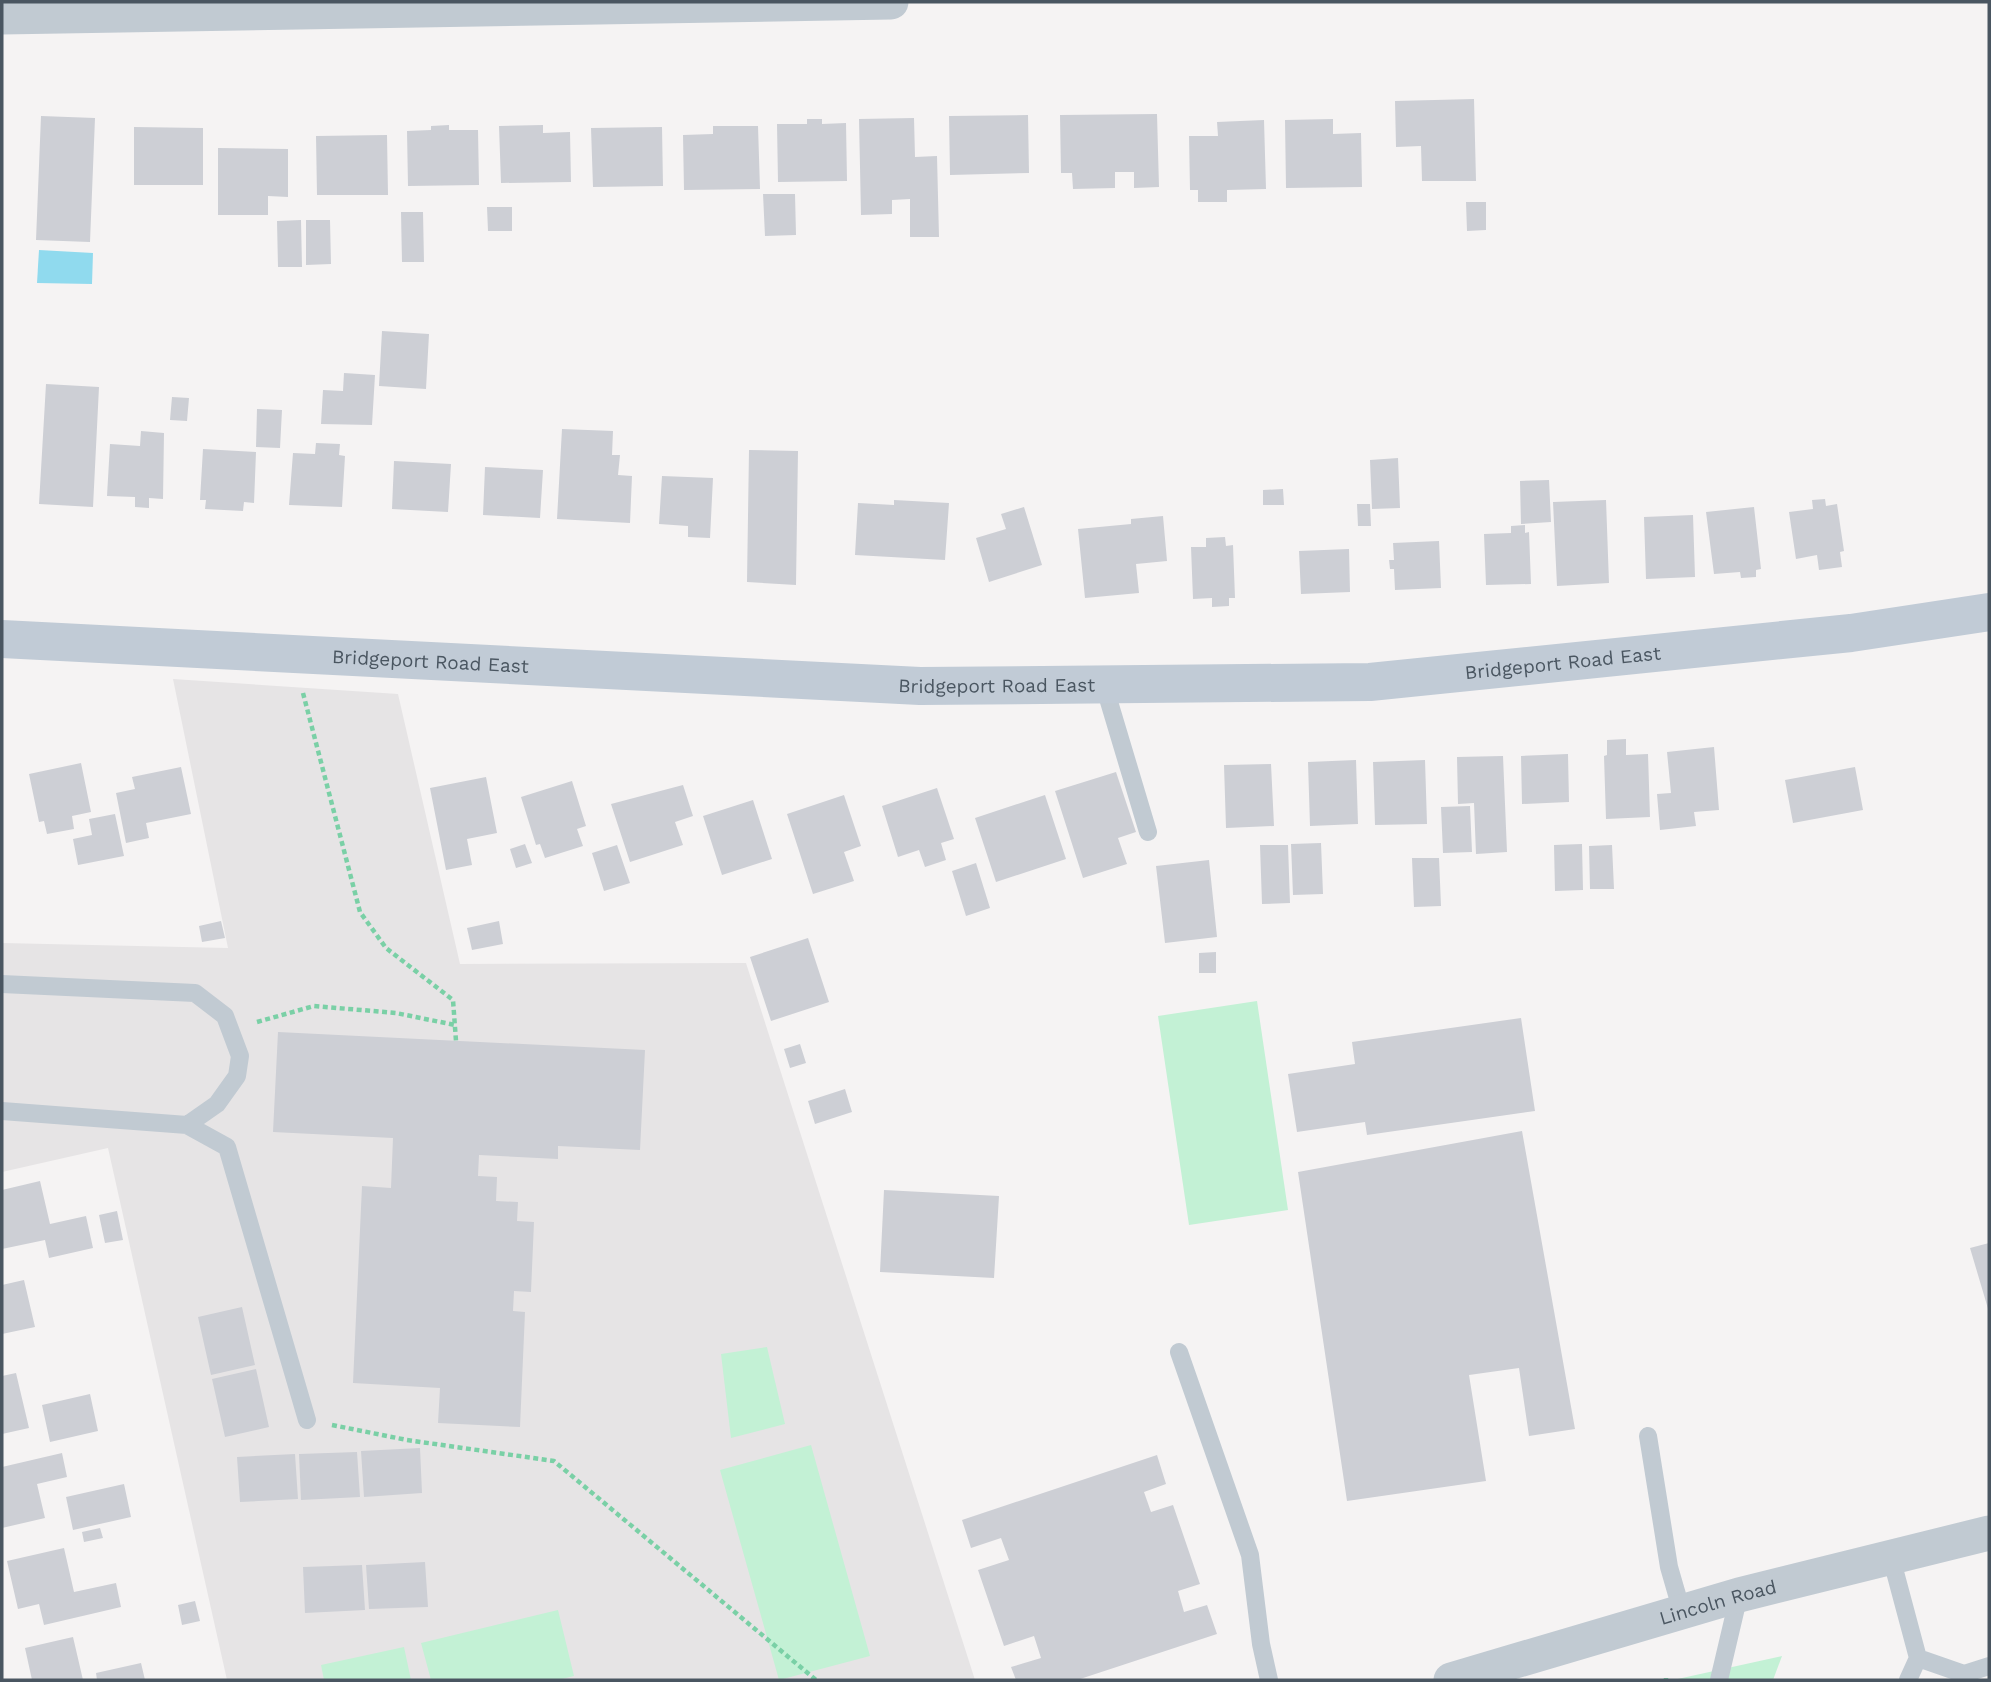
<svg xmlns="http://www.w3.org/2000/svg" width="1991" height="1682" viewBox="0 0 1991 1682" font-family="'Work Sans',sans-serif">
  <rect width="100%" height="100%" fill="#f5f3f3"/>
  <path fill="#e6e4e5" d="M 173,679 L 398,694 L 460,964 L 746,963 L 975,1680 L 227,1680 L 108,1148 L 2,1172 L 2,943 L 228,948 Z"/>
  <path fill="#c3f1d5" d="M 1257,1001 L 1288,1210 L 1189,1225 L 1158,1016 Z
    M 767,1347 L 785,1424 L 731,1438 L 721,1354 Z
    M 811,1445 L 870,1656 L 779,1680 L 720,1470 Z
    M 558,1610 L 574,1676 L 558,1680 L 431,1680 L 421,1643 Z
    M 404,1647 L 411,1680 L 324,1680 L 321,1665 Z
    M 1782,1656 L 1773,1680 L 1673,1680 Z"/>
  <path fill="#90daee" d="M 39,250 L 93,253 L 92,284 L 37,283 Z"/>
  <path fill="#cdcfd5" d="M 1474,99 L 1476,181 L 1422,181 L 1421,146 L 1396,147 L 1395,101 Z
    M 1157,114 L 1159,187 L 1134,188 L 1134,172 L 1115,172 L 1115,188 L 1073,189 L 1072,173 L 1061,173 L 1060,115 Z
    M 1028,115 L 1029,173 L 950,175 L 949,116 Z
    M 41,116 L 95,118 L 90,242 L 36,240 Z
    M 914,118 L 915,157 L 937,156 L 939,237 L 910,237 L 910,199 L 892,200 L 892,214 L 861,215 L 859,119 Z
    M 807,119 L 822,119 L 822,124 L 846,123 L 847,181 L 778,182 L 777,124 L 807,124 Z
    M 1333,119 L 1333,134 L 1361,133 L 1362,187 L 1286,188 L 1285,120 Z
    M 1264,120 L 1266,189 L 1227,190 L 1227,202 L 1198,202 L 1198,190 L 1190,190 L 1189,136 L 1218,136 L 1217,122 Z
    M 449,125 L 449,130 L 478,130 L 479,185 L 408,186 L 407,131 L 431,130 L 431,126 Z
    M 543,125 L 543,133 L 570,132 L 571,182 L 501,183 L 499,126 Z
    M 713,126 L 758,126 L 760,189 L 684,190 L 683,135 L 713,134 Z
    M 134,127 L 203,128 L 203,185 L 134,185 Z
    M 662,127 L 663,186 L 593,187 L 591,128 Z
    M 387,135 L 388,195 L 317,195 L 316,136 Z
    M 218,148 L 288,149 L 288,197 L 268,196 L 268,215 L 218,215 Z
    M 763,194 L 795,194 L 796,235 L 765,236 Z
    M 1466,202 L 1486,202 L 1486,230 L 1467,231 Z
    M 487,207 L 512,207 L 512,231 L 488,231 Z
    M 401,212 L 423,212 L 424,262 L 402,262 Z
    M 301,220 L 302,267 L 278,267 L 277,221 Z
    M 306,220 L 330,220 L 331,264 L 306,265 Z
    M 382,331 L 429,334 L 426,389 L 379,386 Z
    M 344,373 L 375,375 L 372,425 L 321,424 L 323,390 L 343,391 Z
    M 46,384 L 99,387 L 93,507 L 39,504 Z
    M 172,397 L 189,398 L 187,421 L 170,420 Z
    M 257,409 L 282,410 L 280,448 L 256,447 Z
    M 562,429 L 613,431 L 612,455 L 620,455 L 618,475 L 632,476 L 630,523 L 557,519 Z
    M 141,431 L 164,433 L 163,499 L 149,498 L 149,508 L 135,507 L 135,497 L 107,496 L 110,444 L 140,446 Z
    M 316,443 L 340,444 L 339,455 L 345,456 L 342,507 L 289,505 L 293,453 L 315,454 Z
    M 203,449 L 256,452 L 254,503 L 244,502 L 243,511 L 205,509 L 206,500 L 200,500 Z
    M 749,450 L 798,451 L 796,585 L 747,582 Z
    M 1398,458 L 1400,508 L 1372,509 L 1370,460 Z
    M 394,461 L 451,464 L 448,512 L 392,509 Z
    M 485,467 L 543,470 L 540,518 L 483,515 Z
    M 662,476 L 713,478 L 710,538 L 688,537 L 688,526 L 659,524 Z
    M 1549,480 L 1551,522 L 1521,524 L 1520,481 Z
    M 1283,489 L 1284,505 L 1263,505 L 1263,490 Z
    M 1825,499 L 1826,506 L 1837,504 L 1844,551 L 1840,552 L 1842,567 L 1819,570 L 1817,555 L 1796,559 L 1789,512 L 1813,509 L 1812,500 Z
    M 894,500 L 949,503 L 945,560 L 855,555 L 858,503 L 894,505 Z
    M 1606,500 L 1609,583 L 1557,586 L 1553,502 Z
    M 1357,504 L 1370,504 L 1371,526 L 1358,526 Z
    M 1024,507 L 1042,565 L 989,582 L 976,538 L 1006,529 L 1001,514 Z
    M 1754,507 L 1761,569 L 1756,570 L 1756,577 L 1741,578 L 1740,572 L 1714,574 L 1706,512 Z
    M 1693,515 L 1695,577 L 1646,579 L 1644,517 Z
    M 1163,516 L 1167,561 L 1136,564 L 1139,593 L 1085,598 L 1078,529 L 1131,524 L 1131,519 Z
    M 1525,525 L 1525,533 L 1529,532 L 1531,584 L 1486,585 L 1484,534 L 1511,533 L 1511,526 Z
    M 1225,537 L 1226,546 L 1233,545 L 1235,598 L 1229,598 L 1229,606 L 1212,607 L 1212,598 L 1193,599 L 1191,547 L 1206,547 L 1206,538 Z
    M 1439,541 L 1441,588 L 1395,590 L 1394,569 L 1390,569 L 1389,560 L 1394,560 L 1393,543 Z
    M 1349,549 L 1350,592 L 1301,594 L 1299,551 Z
    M 1626,739 L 1626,755 L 1648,754 L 1650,817 L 1606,819 L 1604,756 L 1607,755 L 1607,740 Z
    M 1714,747 L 1719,810 L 1694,812 L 1696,826 L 1660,830 L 1657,794 L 1671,793 L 1667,752 Z
    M 1568,754 L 1569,802 L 1522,804 L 1521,756 Z
    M 1503,756 L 1507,852 L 1476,854 L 1474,803 L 1458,804 L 1457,757 Z
    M 1356,760 L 1358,824 L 1310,826 L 1308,762 Z
    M 1425,760 L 1427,824 L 1375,825 L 1373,762 Z
    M 81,763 L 91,812 L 72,816 L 74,829 L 47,834 L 44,821 L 39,822 L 29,774 Z
    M 1271,764 L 1274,826 L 1226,828 L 1224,765 Z
    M 181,767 L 191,814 L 146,823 L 149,838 L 126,843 L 116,793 L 135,789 L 132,777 Z
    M 1855,767 L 1863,810 L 1793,823 L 1785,780 Z
    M 1116,772 L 1136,832 L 1118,838 L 1127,864 L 1083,878 L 1055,791 Z
    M 486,777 L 497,833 L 467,839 L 472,865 L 446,870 L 430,788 Z
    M 572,781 L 586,826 L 577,829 L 583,846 L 545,858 L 540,844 L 536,845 L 521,797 Z
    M 683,785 L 693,816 L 675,822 L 683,845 L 630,862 L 611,804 Z
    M 937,788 L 954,839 L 941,843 L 946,860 L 925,867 L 919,850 L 898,857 L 882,806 Z
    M 844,795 L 861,846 L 844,852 L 854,881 L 813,894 L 787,814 Z
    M 1045,795 L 1066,859 L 996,882 L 975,818 Z
    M 753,800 L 772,859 L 722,875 L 703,816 Z
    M 1470,806 L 1472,852 L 1443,853 L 1441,807 Z
    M 115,814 L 124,856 L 78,865 L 73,839 L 92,835 L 89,819 Z
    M 1321,843 L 1323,894 L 1293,895 L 1291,844 Z
    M 525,844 L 532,863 L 516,868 L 510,849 Z
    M 1582,844 L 1583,890 L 1555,891 L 1554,845 Z
    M 617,845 L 630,883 L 604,891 L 592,853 Z
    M 1260,845 L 1288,845 L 1290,903 L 1262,904 Z
    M 1612,845 L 1614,889 L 1590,889 L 1589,846 Z
    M 1412,858 L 1439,858 L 1441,906 L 1414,907 Z
    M 1209,860 L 1217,937 L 1165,943 L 1156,866 Z
    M 976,863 L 990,908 L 966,916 L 952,871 Z
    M 221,921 L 225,938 L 202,942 L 199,926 Z
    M 499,921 L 503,944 L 472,950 L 467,928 Z
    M 808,938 L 829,1002 L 771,1021 L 750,957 Z
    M 1216,952 L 1216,973 L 1199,973 L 1199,953 Z
    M 1521,1018 L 1535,1111 L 1367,1135 L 1365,1122 L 1297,1132 L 1288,1074 L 1355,1064 L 1352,1042 Z
    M 278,1032 L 645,1050 L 640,1150 L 558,1146 L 558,1159 L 479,1155 L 478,1176 L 497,1177 L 496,1201 L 518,1202 L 517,1221 L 534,1222 L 531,1292 L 514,1291 L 513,1311 L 525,1312 L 520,1427 L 438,1423 L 440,1388 L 353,1383 L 362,1186 L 391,1188 L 393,1138 L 273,1132 Z
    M 800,1044 L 806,1063 L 790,1068 L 784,1049 Z
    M 845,1089 L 852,1112 L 815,1124 L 808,1101 Z
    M 1522,1131 L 1575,1429 L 1529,1436 L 1519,1368 L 1469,1375 L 1486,1481 L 1347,1501 L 1298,1172 Z
    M 40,1181 L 50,1224 L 86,1216 L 93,1248 L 49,1258 L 45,1240 L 2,1249 L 2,1190 Z
    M 884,1190 L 999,1196 L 994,1278 L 880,1272 Z
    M 117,1211 L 123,1240 L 105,1243 L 99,1215 Z
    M 1989,1243 L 1989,1312 L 1970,1248 Z
    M 24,1280 L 35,1327 L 2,1334 L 2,1285 Z
    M 242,1307 L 255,1365 L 211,1375 L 198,1317 Z
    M 256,1369 L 269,1427 L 225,1437 L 212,1379 Z
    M 16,1373 L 29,1428 L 2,1434 L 2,1376 Z
    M 90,1394 L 98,1431 L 50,1442 L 42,1405 Z
    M 420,1448 L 422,1493 L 364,1497 L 361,1451 Z
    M 357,1452 L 360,1497 L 301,1500 L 299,1454 Z
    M 62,1453 L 67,1477 L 37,1484 L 45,1518 L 2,1528 L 2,1467 Z
    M 295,1454 L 298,1499 L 240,1502 L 237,1457 Z
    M 1157,1455 L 1166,1484 L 1144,1492 L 1151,1512 L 1173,1505 L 1200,1584 L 1178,1591 L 1184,1612 L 1207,1605 L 1217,1634 L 1077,1680 L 1016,1680 L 1011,1667 L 1041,1658 L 1034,1636 L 1004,1646 L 978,1570 L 1009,1560 L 1001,1538 L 971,1548 L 962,1520 Z
    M 124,1484 L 131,1517 L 73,1530 L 66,1497 Z
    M 100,1528 L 103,1538 L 84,1542 L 82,1532 Z
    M 64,1548 L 74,1592 L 116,1583 L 121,1607 L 44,1625 L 39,1604 L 18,1609 L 7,1561 Z
    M 425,1562 L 428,1607 L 369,1609 L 366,1565 Z
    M 362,1565 L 365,1610 L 305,1613 L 303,1567 Z
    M 195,1601 L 200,1621 L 182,1625 L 178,1605 Z
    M 73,1637 L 83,1680 L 32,1680 L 25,1648 Z
    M 141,1663 L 145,1680 L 97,1680 L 96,1673 Z"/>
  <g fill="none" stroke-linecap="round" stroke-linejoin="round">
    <path stroke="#7ad0a6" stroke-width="4.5" stroke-dasharray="5 3.5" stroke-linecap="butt" d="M 303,693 L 360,912 L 386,948 L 453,1000 L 456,1041
      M 257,1022 L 314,1006 L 396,1013 L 455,1025
      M 332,1425 L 407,1440 L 554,1461 L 816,1680
      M 1666,1678 L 1666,1680"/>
    <path stroke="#c1cad2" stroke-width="18" d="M 1104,685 L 1148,832
      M 2,984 L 195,993 L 225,1016 L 240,1056 L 237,1076 L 217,1104 L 187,1125 L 2,1111
      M 187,1125 L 227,1147 L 307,1420
      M 1179,1352 L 1250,1555 L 1261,1644 L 1269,1680
      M 1648,1436 L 1669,1567 L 1682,1612
      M 1891,1557 L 1918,1658 L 1908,1680
      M 1918,1658 L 1964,1674 L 1989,1666
      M 1719,1680 L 1739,1595"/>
    <g stroke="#c1cad2" stroke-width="35">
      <path d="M 2,17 L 891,2"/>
      <path id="s1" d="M 1451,1680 L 1739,1595 L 1989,1533"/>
    </g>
    <path stroke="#c1cbd6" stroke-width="38" id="s2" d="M 2,639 L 920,686 L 1370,682 L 1851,633 L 1989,612"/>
  </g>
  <g text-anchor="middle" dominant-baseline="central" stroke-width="5" stroke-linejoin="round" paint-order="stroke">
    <g font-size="19" fill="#4a5661" stroke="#fff">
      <text stroke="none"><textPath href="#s2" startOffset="429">Bridgeport Road East</textPath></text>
      <text stroke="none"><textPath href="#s2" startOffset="1563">Bridgeport Road East</textPath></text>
      <text stroke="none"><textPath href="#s2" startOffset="996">Bridgeport Road East</textPath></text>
      <text stroke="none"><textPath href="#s1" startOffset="278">Lincoln Road</textPath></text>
    </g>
  </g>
  <rect width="1991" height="1682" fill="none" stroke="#4a5661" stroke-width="7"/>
</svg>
